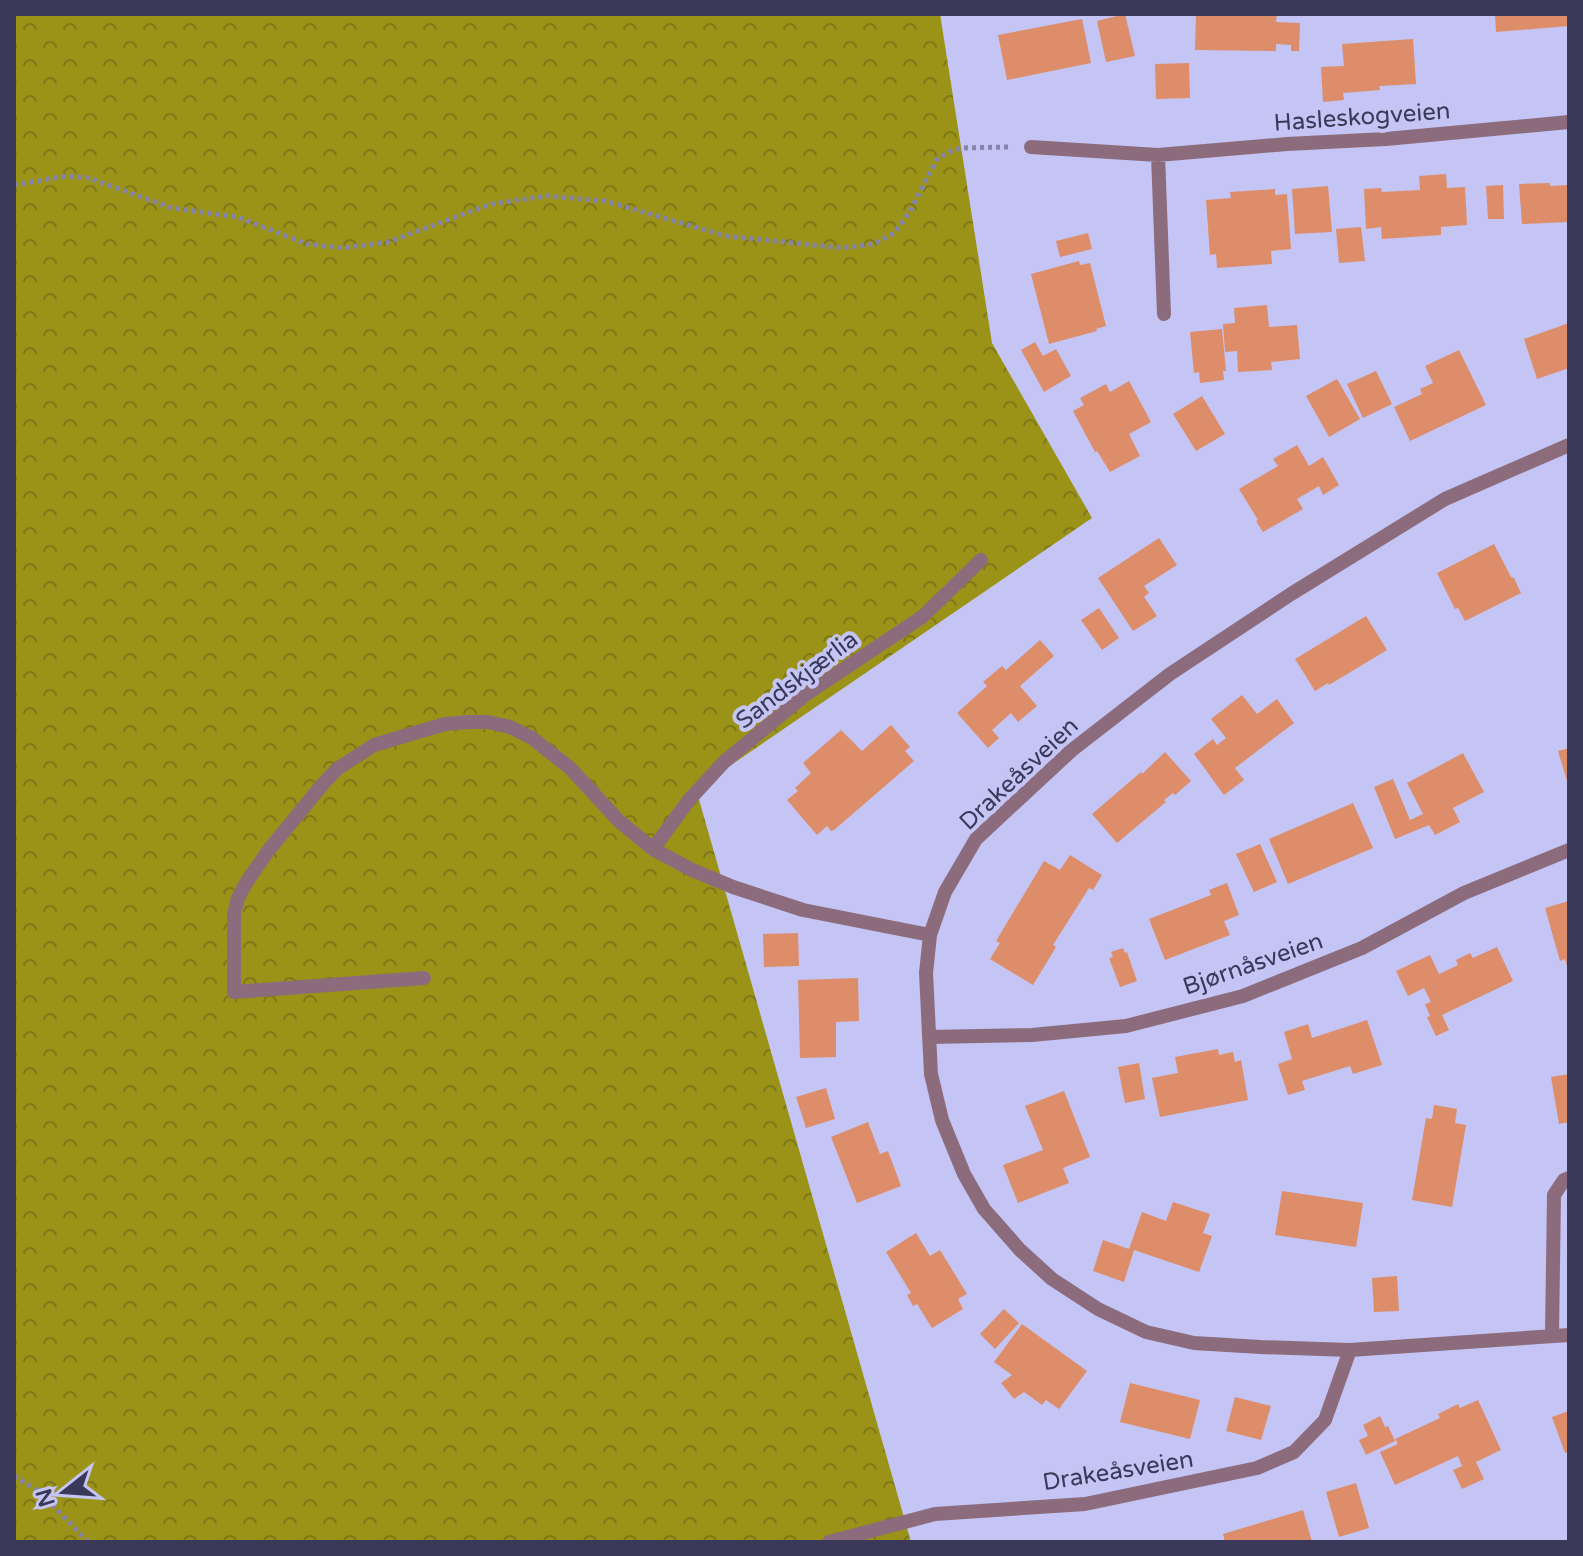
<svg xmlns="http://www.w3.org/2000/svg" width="1583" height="1556" viewBox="0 0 1583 1556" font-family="'Varela Round',sans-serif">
  <defs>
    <pattern id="forest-crowns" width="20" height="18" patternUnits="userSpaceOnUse" patternTransform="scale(2)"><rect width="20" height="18" fill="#9b9218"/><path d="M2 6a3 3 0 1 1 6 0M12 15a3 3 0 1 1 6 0" fill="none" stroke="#7f7819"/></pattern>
  </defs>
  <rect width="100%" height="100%" fill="#c4c5f4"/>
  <path fill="url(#forest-crowns)" d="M 14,14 L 940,14 L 992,343 L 1092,518 L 696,789 L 911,1542 L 14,1542 Z"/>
  <path fill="#dd8d69" d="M 1125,14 L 1135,56 L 1106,62 L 1097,21 Z
    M 1196,14 L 1277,14 L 1276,22 L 1300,23 L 1299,51 L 1291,51 L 1291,45 L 1276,44 L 1276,51 L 1195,50 Z
    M 1495,14 L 1569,14 L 1569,26 L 1496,32 Z
    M 1082,19 L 1091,63 L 1007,80 L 998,35 Z
    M 1413,39 L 1416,84 L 1379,86 L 1380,90 L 1343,93 L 1344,100 L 1323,102 L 1321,67 L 1344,66 L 1342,44 Z
    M 1189,63 L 1190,98 L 1156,99 L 1155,64 Z
    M 1446,174 L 1447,188 L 1465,187 L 1467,225 L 1441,227 L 1441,235 L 1382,239 L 1381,227 L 1366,229 L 1364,189 L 1381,188 L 1382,192 L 1420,190 L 1419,176 Z
    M 1550,183 L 1550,186 L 1569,185 L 1569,222 L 1522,224 L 1519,184 Z
    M 1503,185 L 1504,219 L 1488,219 L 1486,186 Z
    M 1328,186 L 1332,232 L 1295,234 L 1292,189 Z
    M 1275,189 L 1275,195 L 1287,194 L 1291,249 L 1271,251 L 1272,264 L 1217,268 L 1216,254 L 1210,255 L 1206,200 L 1231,198 L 1230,192 Z
    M 1361,227 L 1365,261 L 1339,263 L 1336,229 Z
    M 1088,233 L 1092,249 L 1060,257 L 1056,241 Z
    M 1079,261 L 1080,265 L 1090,263 L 1106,326 L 1096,329 L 1097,331 L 1049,344 L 1031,274 Z
    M 1267,305 L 1269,327 L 1297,325 L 1300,359 L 1271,362 L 1272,370 L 1238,372 L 1237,351 L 1225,352 L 1223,324 L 1235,323 L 1234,308 Z
    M 1569,323 L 1569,368 L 1537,379 L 1524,339 Z
    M 1222,329 L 1226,371 L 1223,371 L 1224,380 L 1200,383 L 1199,372 L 1194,373 L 1190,332 Z
    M 1035,342 L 1043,356 L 1056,349 L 1071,376 L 1044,392 L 1021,350 Z
    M 1459,350 L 1486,405 L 1410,441 L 1394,407 L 1422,394 L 1420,389 L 1433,383 L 1425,366 Z
    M 1376,371 L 1392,404 L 1363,418 L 1347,384 Z
    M 1337,379 L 1360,419 L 1329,437 L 1306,396 Z
    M 1129,381 L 1151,422 L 1129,434 L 1140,456 L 1110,472 L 1097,451 L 1095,452 L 1073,411 L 1084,405 L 1080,398 L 1106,384 L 1110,392 Z
    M 1202,396 L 1225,434 L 1196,451 L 1173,414 Z
    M 1297,445 L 1309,466 L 1323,457 L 1339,485 L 1323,495 L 1319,486 L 1297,499 L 1303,509 L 1263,532 L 1256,521 L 1258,520 L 1239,489 L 1278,466 L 1273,459 Z
    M 1159,538 L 1177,565 L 1144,586 L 1149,593 L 1144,597 L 1157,616 L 1133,631 L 1098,578 Z
    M 1494,544 L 1511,577 L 1514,578 L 1521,593 L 1465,621 L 1458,608 L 1455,609 L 1437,573 Z
    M 1099,608 L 1119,638 L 1102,650 L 1081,620 Z
    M 1366,616 L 1387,650 L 1329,685 L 1328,683 L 1315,691 L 1295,659 Z
    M 1040,640 L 1054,656 L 1020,686 L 1037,706 L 1018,722 L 1011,713 L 992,730 L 999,738 L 988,748 L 957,713 L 987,686 L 983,682 L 1002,666 L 1006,670 Z
    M 1242,695 L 1257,714 L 1277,699 L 1294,723 L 1235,768 L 1244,780 L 1224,795 L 1194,754 L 1213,739 L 1217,745 L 1226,738 L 1211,719 Z
    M 891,725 L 910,747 L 905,751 L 914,761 L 834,830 L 831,831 L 827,826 L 817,835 L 787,800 L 798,791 L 795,788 L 811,773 L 803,763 L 841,730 L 862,751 Z
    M 1569,748 L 1569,784 L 1568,784 L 1558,751 Z
    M 1165,752 L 1191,781 L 1175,795 L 1173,793 L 1164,800 L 1166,802 L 1117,843 L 1092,814 L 1141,772 L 1142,774 Z
    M 1463,753 L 1484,792 L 1453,808 L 1460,822 L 1435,835 L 1429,825 L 1395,839 L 1374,787 L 1393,779 L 1410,820 L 1423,814 L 1407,783 Z
    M 1353,803 L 1373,848 L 1288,884 L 1269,839 Z
    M 1260,844 L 1277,882 L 1254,892 L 1236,854 Z
    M 1070,855 L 1102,875 L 1093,890 L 1089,888 L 1053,945 L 1056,947 L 1033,985 L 990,959 L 1000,943 L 996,941 L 1044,861 L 1060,870 Z
    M 1227,883 L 1239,915 L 1224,921 L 1230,935 L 1165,960 L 1149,919 L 1211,895 L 1209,890 Z
    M 1569,901 L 1569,969 L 1568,969 L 1565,959 L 1560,961 L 1545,908 Z
    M 798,933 L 799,966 L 764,967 L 763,934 Z
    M 1497,947 L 1513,981 L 1442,1015 L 1449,1030 L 1436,1036 L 1427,1017 L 1430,1016 L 1425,1004 L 1431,1002 L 1424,988 L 1408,996 L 1396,971 L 1430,955 L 1439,974 L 1458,965 L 1456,960 L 1470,953 L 1473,958 Z
    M 1123,948 L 1125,953 L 1127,952 L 1137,981 L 1120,987 L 1109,958 L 1113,957 L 1111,952 Z
    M 858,978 L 859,1021 L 836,1022 L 836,1057 L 800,1058 L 798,980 Z
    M 1367,1020 L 1382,1065 L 1353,1074 L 1350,1066 L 1302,1081 L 1305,1090 L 1288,1095 L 1278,1064 L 1292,1059 L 1284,1032 L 1308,1024 L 1312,1038 Z
    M 1218,1049 L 1219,1055 L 1233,1052 L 1235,1062 L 1241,1060 L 1248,1100 L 1160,1117 L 1152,1078 L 1178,1073 L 1175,1057 Z
    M 1139,1063 L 1145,1099 L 1125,1103 L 1118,1067 Z
    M 1569,1074 L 1569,1122 L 1559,1124 L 1551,1077 Z
    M 826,1088 L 835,1119 L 806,1128 L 796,1097 Z
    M 1064,1091 L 1090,1157 L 1063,1168 L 1069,1183 L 1018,1203 L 1003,1165 L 1043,1150 L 1025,1106 Z
    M 1434,1105 L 1457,1109 L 1455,1123 L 1466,1125 L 1452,1207 L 1412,1200 L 1426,1118 L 1432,1119 Z
    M 868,1122 L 880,1154 L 888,1151 L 901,1186 L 857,1203 L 831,1137 Z
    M 1282,1191 L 1363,1203 L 1356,1247 L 1275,1235 Z
    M 1173,1202 L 1210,1214 L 1203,1233 L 1212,1236 L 1199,1272 L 1134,1250 L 1124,1282 L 1093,1271 L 1103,1240 L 1129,1249 L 1142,1212 L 1166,1221 Z
    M 916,1233 L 930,1256 L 940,1250 L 967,1294 L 958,1299 L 963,1309 L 932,1328 L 917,1304 L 913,1306 L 907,1295 L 911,1293 L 886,1252 Z
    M 1397,1276 L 1399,1311 L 1374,1312 L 1372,1278 Z
    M 1004,1309 L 1019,1323 L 995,1349 L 980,1334 Z
    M 1022,1324 L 1087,1371 L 1059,1409 L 1046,1400 L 1042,1405 L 1024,1392 L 1014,1399 L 1001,1383 L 1012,1375 L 994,1362 Z
    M 1130,1383 L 1200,1400 L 1190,1439 L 1120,1422 Z
    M 1235,1397 L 1271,1406 L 1261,1440 L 1226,1431 Z
    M 1478,1400 L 1501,1450 L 1476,1462 L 1484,1479 L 1462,1489 L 1453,1470 L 1462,1466 L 1458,1456 L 1395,1485 L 1380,1452 L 1398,1444 L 1395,1439 L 1440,1418 L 1438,1414 L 1458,1404 L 1460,1408 Z
    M 1569,1411 L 1569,1452 L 1565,1453 L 1552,1417 Z
    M 1380,1416 L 1385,1427 L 1388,1426 L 1395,1441 L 1366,1455 L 1359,1440 L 1368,1436 L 1363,1425 Z
    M 1356,1483 L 1369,1528 L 1339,1537 L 1326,1492 Z
    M 1303,1510 L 1312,1542 L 1225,1542 L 1223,1534 Z"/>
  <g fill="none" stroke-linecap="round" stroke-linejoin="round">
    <path stroke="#8484ac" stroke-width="5" stroke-dasharray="4 4" stroke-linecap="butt" d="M 14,185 L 67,176 L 89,178 L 172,208 L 237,217 L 307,244 L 343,248 L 388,242 L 491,204 L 547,196 L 605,201 L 726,236 L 842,248 L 874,244 L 894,233 L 909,213 L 937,159 L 951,151 L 962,148 L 1010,147
      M 14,1476 L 40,1492 L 88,1542"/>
    <path stroke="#8c6b7d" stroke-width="14" d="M 1031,147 L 1158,155 L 1287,144 L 1386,139 L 1569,122
      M 1158,155 L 1164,314
      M 1569,445 L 1445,499 L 1291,594 L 1170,674 L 1072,750 L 976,839 L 945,892 L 930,935 L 926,973 L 931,1074 L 942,1120 L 964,1174 L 984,1209 L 1020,1250 L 1052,1279 L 1098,1309 L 1146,1332 L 1194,1343 L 1260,1347 L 1350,1350 L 1569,1335
      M 653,849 L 689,800 L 724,762 L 805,695 L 922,617 L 981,560
      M 424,978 L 234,992 L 234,914 L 238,898 L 246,883 L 268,851 L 322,785 L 337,769 L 374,745 L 445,724 L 469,722 L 488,722 L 510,727 L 532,738 L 570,768 L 619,821 L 653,849 L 692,870 L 733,887 L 803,910 L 930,935
      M 929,1037 L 1032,1035 L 1126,1026 L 1243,996 L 1362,948 L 1464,893 L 1569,850
      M 1552,1335 L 1554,1195 L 1564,1180 L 1569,1178
      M 829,1542 L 935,1514 L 1085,1504 L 1257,1468 L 1294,1452 L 1325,1420 L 1350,1350"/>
  </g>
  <g text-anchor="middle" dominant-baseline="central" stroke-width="8" stroke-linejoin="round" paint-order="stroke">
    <g font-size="24" fill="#3a3959" stroke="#c4c5f4">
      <text transform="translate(1362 117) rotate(-4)">Hasleskogveien</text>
      <text transform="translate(797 680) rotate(-37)">Sandskjærlia</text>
      <text transform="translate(1019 774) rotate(-43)">Drakeåsveien</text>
      <text transform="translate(1253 964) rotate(-19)">Bjørnåsveien</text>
      <text transform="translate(1118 1471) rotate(-9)">Drakeåsveien</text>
    </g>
  </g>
  <rect width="1583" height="1556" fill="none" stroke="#3a3959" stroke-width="32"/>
  <g transform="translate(64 1492) rotate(253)" stroke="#c4c5f4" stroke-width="6" paint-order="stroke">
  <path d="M0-6L14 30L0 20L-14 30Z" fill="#3a3959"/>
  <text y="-12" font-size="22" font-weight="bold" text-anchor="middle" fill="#3a3959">N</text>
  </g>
</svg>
